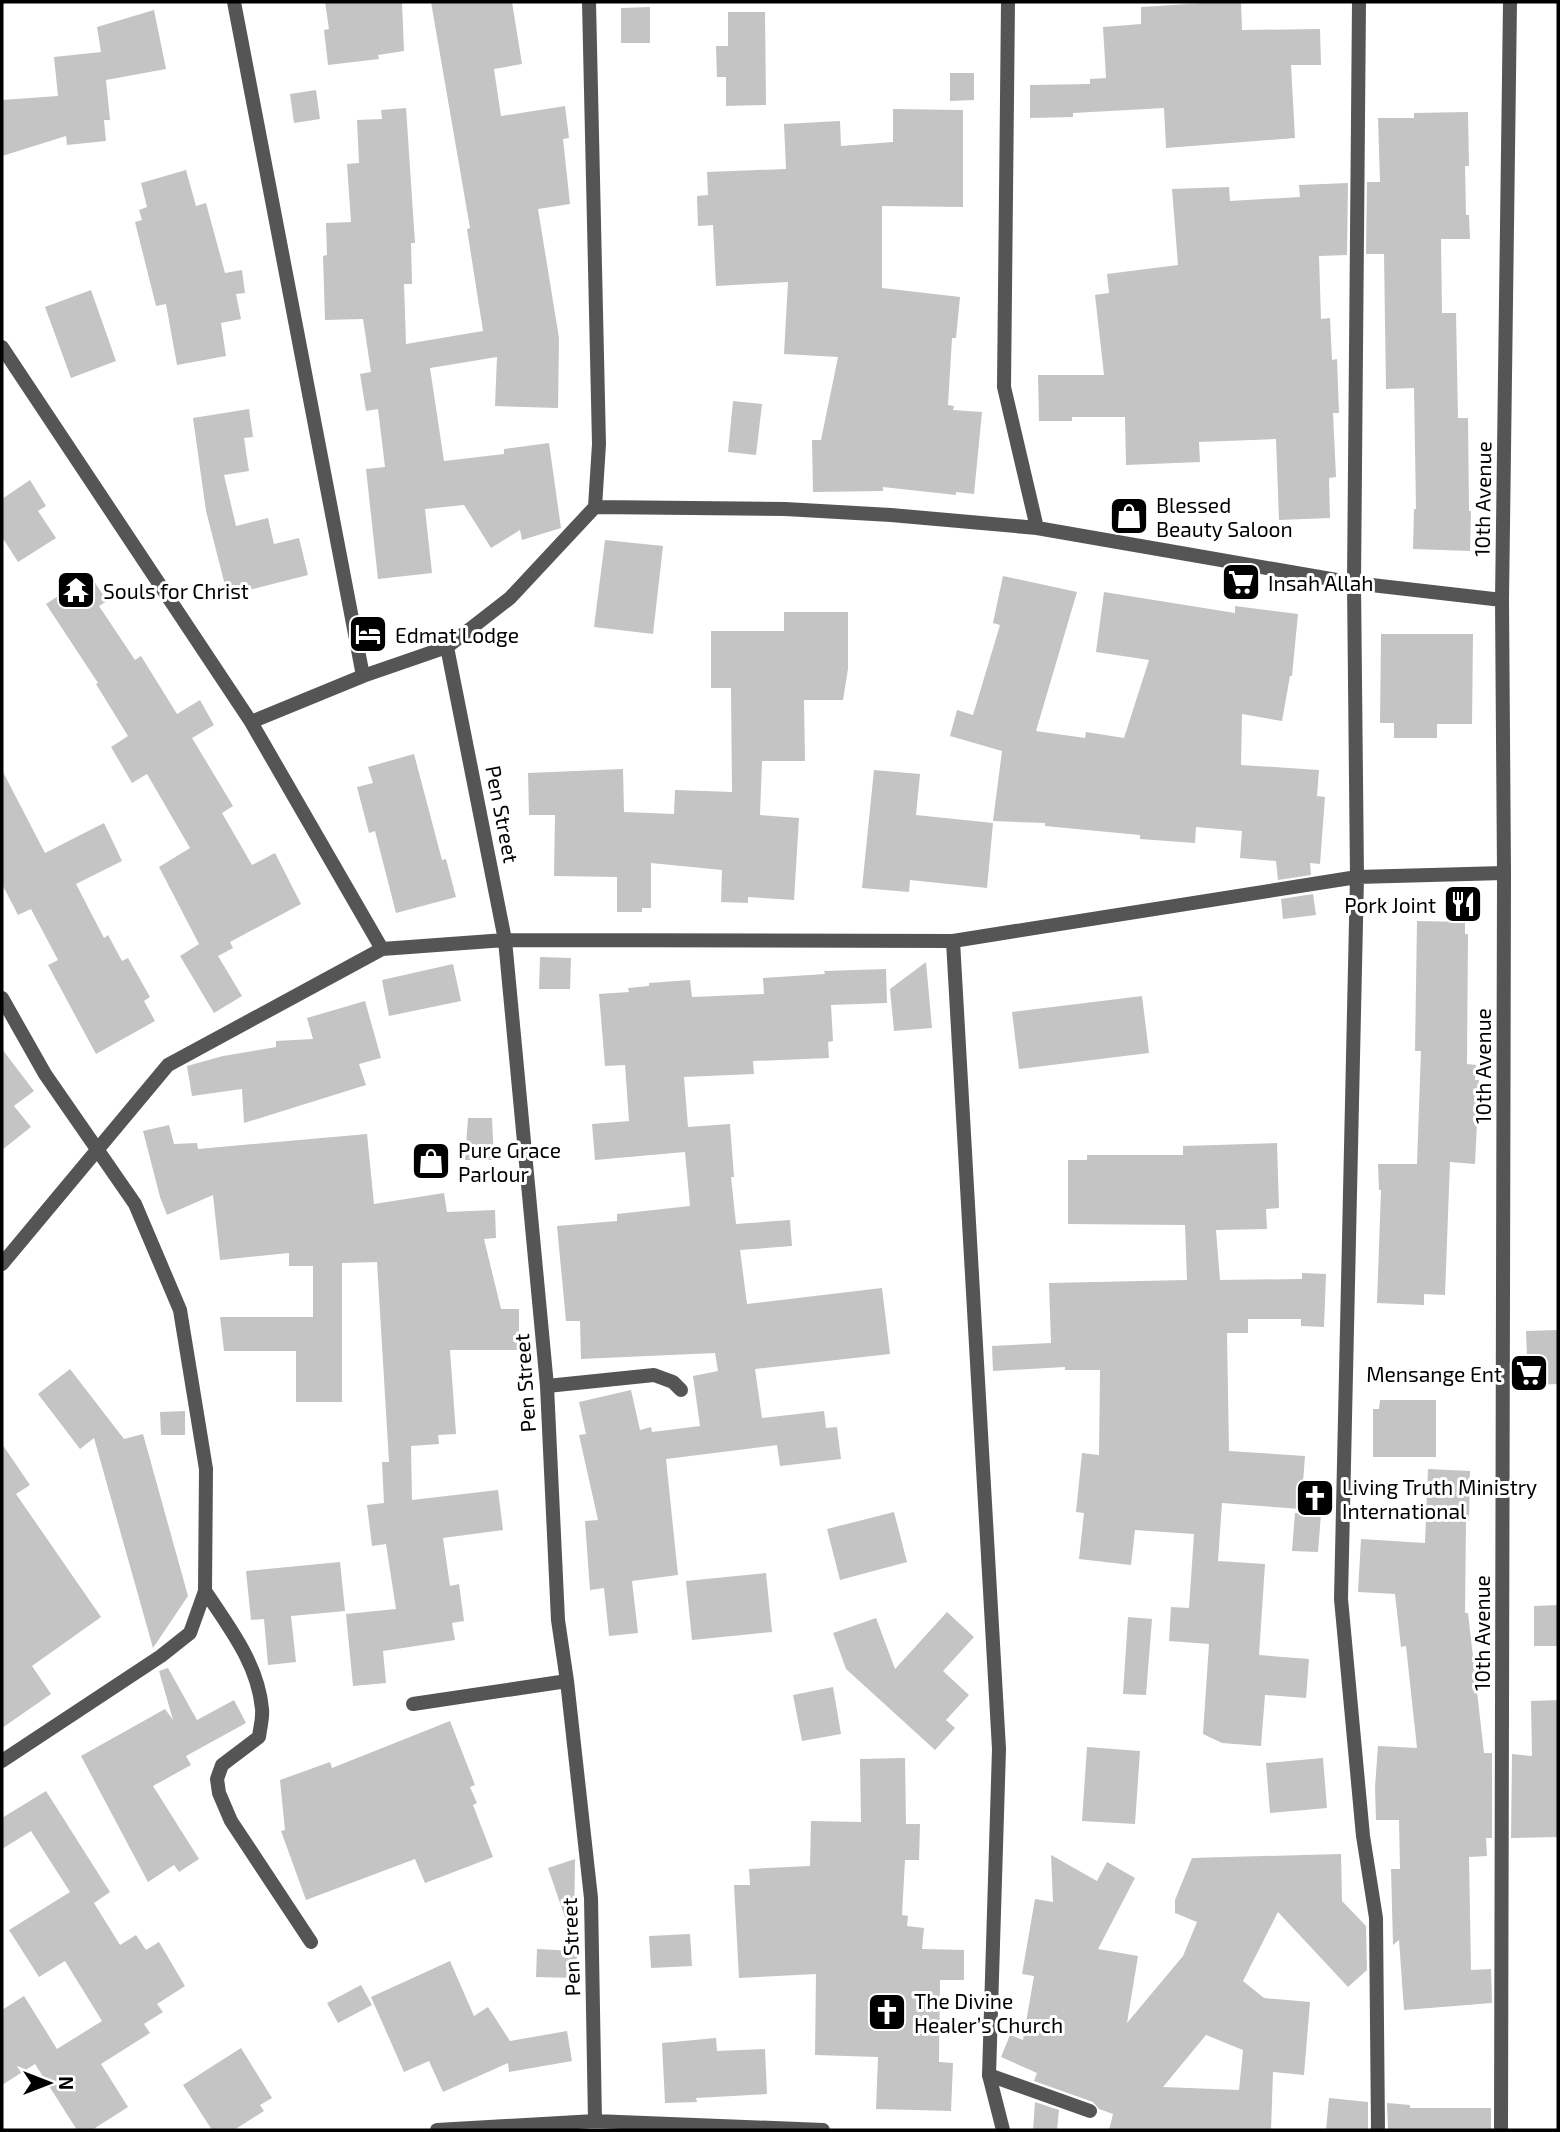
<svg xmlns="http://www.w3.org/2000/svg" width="1560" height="2132" viewBox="0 0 1560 2132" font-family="'Exo 2',sans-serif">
  <rect width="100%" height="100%" fill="#fff"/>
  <path fill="#c4c4c4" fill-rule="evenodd" d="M 325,2 L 402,2 L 404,51 L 378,55 L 379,59 L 328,65 L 324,30 L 329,29 Z
    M 431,2 L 512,2 L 522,64 L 494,69 L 501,116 L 565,106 L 569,138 L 563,139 L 570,204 L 538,209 L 559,338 L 558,408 L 495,406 L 497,357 L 430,368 L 444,461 L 504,454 L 504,449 L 549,443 L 561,528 L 522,540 L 520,530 L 491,548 L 464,505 L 425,509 L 432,573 L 378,579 L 366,469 L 385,467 L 378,409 L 366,411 L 360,374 L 371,372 L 363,319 L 325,320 L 323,256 L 327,255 L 326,223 L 351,222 L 347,164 L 359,163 L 357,120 L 382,119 L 381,110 L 406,108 L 415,243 L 411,243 L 412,284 L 404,284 L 406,344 L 483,331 L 467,229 L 470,228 Z
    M 1222,2 L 1241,2 L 1242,30 L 1320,29 L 1321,65 L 1291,65 L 1295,138 L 1166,148 L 1164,108 L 1073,113 L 1073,117 L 1030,118 L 1030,85 L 1090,84 L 1090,79 L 1106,78 L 1103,27 L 1141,24 L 1141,7 Z
    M 650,7 L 650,43 L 621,43 L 621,8 Z
    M 154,10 L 166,69 L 106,80 L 110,120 L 104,120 L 106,141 L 67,145 L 66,136 L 2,156 L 2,100 L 58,96 L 54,57 L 101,52 L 97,27 Z
    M 728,12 L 765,12 L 766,105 L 726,106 L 726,77 L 717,77 L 716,46 L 728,46 Z
    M 950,73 L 974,73 L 974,100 L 950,101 Z
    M 316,90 L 320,119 L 294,123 L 290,94 Z
    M 893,109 L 963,110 L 963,207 L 882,206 L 882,288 L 960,297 L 956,338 L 952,338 L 948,405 L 954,406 L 953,410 L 982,412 L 974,494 L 956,492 L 956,495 L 883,487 L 883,491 L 813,492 L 812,440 L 821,440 L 838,357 L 784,354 L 788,282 L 716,286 L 713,225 L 698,226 L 697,196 L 708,195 L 707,172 L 786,169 L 784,124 L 840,121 L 841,146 L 893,142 Z
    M 1468,112 L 1469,166 L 1465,166 L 1466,215 L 1469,215 L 1470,239 L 1441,239 L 1442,313 L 1456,313 L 1458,418 L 1468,418 L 1469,511 L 1471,511 L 1470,551 L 1413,549 L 1414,509 L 1416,509 L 1414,388 L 1386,389 L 1384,254 L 1366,254 L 1367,182 L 1380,182 L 1378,118 L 1414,118 L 1414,113 Z
    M 186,170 L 196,206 L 206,203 L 225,273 L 242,270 L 245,293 L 236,294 L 241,319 L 221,323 L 226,356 L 177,365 L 166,304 L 156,306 L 135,222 L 142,220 L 139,210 L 147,207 L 141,183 Z
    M 1348,183 L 1347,255 L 1319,256 L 1321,319 L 1330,318 L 1332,360 L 1337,359 L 1339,413 L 1333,413 L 1336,477 L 1329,478 L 1330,518 L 1279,520 L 1276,439 L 1199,442 L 1200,462 L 1126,465 L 1125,417 L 1072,417 L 1072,421 L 1039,421 L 1038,375 L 1104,375 L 1095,295 L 1109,293 L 1107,274 L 1178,265 L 1172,189 L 1229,187 L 1230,201 L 1300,197 L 1299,185 Z
    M 91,290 L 116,361 L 71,378 L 45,307 Z
    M 733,401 L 762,404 L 756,455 L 728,452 Z
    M 249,409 L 253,437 L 244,438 L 249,471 L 224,475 L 236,526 L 268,518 L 274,544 L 299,538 L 308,575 L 233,594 L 233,592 L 227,593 L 206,511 L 193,418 Z
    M 30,480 L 46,506 L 38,511 L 56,538 L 18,562 L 2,537 L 2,499 Z
    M 605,540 L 663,546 L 653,634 L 594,627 Z
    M 90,575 L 107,601 L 99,606 L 135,660 L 141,656 L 177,714 L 200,700 L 214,725 L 192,738 L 233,806 L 222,813 L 252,865 L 275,853 L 301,904 L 230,942 L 233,948 L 218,956 L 242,996 L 214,1013 L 180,956 L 199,944 L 159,867 L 190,848 L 147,774 L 132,783 L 111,747 L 128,736 L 96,684 L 98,683 L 46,604 Z
    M 1003,576 L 1077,592 L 1036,731 L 1085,738 L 1086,732 L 1124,738 L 1149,660 L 1096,652 L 1104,592 L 1235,613 L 1235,606 L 1298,614 L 1292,676 L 1290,676 L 1282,721 L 1242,714 L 1241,765 L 1319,770 L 1317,796 L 1325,797 L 1320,864 L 1310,863 L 1311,875 L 1278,880 L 1276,861 L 1240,858 L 1242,831 L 1196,827 L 1195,843 L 1140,839 L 1140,835 L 1045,826 L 1045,823 L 993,821 L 1002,751 L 950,736 L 957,710 L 973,715 L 1000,625 L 993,623 Z
    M 784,612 L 848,612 L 848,669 L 843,700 L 804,700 L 805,761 L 762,761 L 760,815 L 799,818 L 794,900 L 748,897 L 748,903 L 721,902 L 722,870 L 651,863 L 651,908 L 642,908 L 642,912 L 617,912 L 617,877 L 554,876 L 555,815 L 529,815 L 528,773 L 623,769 L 624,812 L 674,814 L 675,790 L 732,792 L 731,688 L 711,688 L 711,631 L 784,631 Z
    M 1381,634 L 1473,634 L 1472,724 L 1437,724 L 1437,738 L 1394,738 L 1394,723 L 1380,723 Z
    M 414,754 L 442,860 L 446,859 L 456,897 L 396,913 L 375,831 L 369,833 L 357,787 L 373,783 L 368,767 Z
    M 2,770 L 45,853 L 104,823 L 122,861 L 76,884 L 104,938 L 108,935 L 122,961 L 128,958 L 150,997 L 144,1001 L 155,1021 L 96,1054 L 48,965 L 58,960 L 31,909 L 18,915 L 2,884 Z
    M 874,770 L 920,774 L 916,815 L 993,823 L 987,888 L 910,880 L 909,892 L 862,888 Z
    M 1313,894 L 1316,915 L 1283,919 L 1281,899 Z
    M 1417,921 L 1465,922 L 1465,934 L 1468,934 L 1467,1064 L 1476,1065 L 1475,1080 L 1479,1080 L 1475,1164 L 1450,1162 L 1445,1295 L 1424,1294 L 1424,1305 L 1377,1303 L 1381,1190 L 1379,1190 L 1378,1164 L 1417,1164 L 1421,1051 L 1415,1051 Z
    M 540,957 L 571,958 L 570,989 L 539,989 Z
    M 926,962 L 932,1028 L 894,1031 L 890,989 Z
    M 453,964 L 461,1001 L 389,1016 L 382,980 Z
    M 886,969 L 887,1003 L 831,1005 L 833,1041 L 828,1042 L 829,1058 L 753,1061 L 754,1074 L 684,1077 L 688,1127 L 730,1124 L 734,1177 L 731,1177 L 736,1224 L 790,1220 L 792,1246 L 740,1250 L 747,1304 L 882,1288 L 890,1354 L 755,1369 L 762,1418 L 824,1411 L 826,1428 L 837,1427 L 841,1459 L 780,1466 L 777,1445 L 666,1459 L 678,1575 L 632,1581 L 638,1633 L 609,1636 L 604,1588 L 590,1590 L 585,1521 L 598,1520 L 579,1435 L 586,1434 L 579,1402 L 631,1390 L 640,1430 L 651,1427 L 652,1432 L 700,1426 L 693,1376 L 718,1371 L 715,1353 L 581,1359 L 580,1321 L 566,1321 L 557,1226 L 617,1221 L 617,1214 L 690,1206 L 685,1152 L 595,1160 L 592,1124 L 629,1121 L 625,1065 L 605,1066 L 599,994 L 629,992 L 628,988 L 649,986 L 649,983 L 690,980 L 692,997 L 764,994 L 763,978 L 825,974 L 824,971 Z
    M 1142,996 L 1149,1053 L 1019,1069 L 1012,1012 Z
    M 365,1001 L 381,1058 L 359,1064 L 366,1085 L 244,1123 L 242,1089 L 192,1096 L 187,1066 L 223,1056 L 276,1047 L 276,1041 L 313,1039 L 307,1018 Z
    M 2,1049 L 34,1091 L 14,1106 L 31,1127 L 2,1150 Z
    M 468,1118 L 492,1118 L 494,1160 L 465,1160 Z
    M 169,1125 L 174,1144 L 197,1143 L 198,1149 L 367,1134 L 374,1204 L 444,1193 L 447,1212 L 495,1210 L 496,1238 L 484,1239 L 501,1309 L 519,1309 L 519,1350 L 450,1350 L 456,1434 L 438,1435 L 439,1444 L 411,1446 L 412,1500 L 498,1490 L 503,1530 L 443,1538 L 450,1586 L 459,1584 L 464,1621 L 452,1623 L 455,1640 L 383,1651 L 386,1683 L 353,1686 L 346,1614 L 396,1609 L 386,1544 L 372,1546 L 367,1505 L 384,1503 L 382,1462 L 389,1462 L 377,1262 L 342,1263 L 342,1402 L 296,1402 L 296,1351 L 224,1351 L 220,1317 L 313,1317 L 313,1266 L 289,1266 L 289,1253 L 220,1260 L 213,1195 L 167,1215 L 160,1197 L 143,1131 Z
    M 1277,1143 L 1279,1208 L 1266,1209 L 1267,1229 L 1216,1230 L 1220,1280 L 1302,1279 L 1302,1273 L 1326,1274 L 1324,1327 L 1301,1326 L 1301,1319 L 1248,1319 L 1248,1333 L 1227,1333 L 1229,1451 L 1305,1456 L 1301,1509 L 1222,1503 L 1218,1561 L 1265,1564 L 1259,1655 L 1309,1659 L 1306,1698 L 1265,1695 L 1261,1746 L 1222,1743 L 1203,1734 L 1209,1644 L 1169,1641 L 1171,1607 L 1189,1608 L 1194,1534 L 1135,1530 L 1131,1565 L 1079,1559 L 1084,1513 L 1076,1512 L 1082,1453 L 1099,1455 L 1100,1370 L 1065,1370 L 1065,1367 L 993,1371 L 992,1346 L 1051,1343 L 1049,1283 L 1187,1280 L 1185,1225 L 1068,1224 L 1068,1160 L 1087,1160 L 1087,1155 L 1183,1155 L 1183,1146 Z
    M 1558,1330 L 1558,1384 L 1528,1385 L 1526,1331 Z
    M 70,1369 L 124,1439 L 143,1434 L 188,1596 L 153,1648 L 94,1438 L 80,1449 L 38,1394 Z
    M 1380,1400 L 1436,1400 L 1436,1457 L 1373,1457 L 1373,1409 L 1379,1409 Z
    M 185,1411 L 185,1435 L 161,1435 L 160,1412 Z
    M 2,1444 L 30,1485 L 16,1494 L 101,1617 L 32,1666 L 51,1694 L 2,1728 Z
    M 1428,1469 L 1470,1471 L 1469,1521 L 1466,1521 L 1465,1613 L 1468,1613 L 1484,1753 L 1492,1753 L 1492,1838 L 1486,1838 L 1487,1856 L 1469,1857 L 1471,1970 L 1491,1969 L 1492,2003 L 1404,2010 L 1399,1940 L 1393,1945 L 1391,1869 L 1400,1869 L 1399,1820 L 1376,1820 L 1375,1787 L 1378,1746 L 1417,1748 L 1406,1646 L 1401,1647 L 1395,1594 L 1358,1592 L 1361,1539 L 1425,1543 Z
    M 894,1512 L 907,1562 L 840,1580 L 827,1529 Z
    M 1295,1513 L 1321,1514 L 1318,1552 L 1292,1551 Z
    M 340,1562 L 345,1611 L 291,1616 L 296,1662 L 268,1665 L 264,1619 L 251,1620 L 246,1571 Z
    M 766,1573 L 772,1632 L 692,1640 L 686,1581 Z
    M 1558,1605 L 1558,1646 L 1534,1646 L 1534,1606 Z
    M 947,1612 L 974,1637 L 943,1671 L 969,1695 L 946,1720 L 955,1728 L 935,1750 L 846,1669 L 833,1633 L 876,1618 L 895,1669 Z
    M 1128,1617 L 1152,1619 L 1146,1695 L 1123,1694 Z
    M 168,1668 L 197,1720 L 234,1700 L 246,1723 L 186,1756 L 191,1765 L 153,1786 L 199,1859 L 179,1872 L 174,1865 L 148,1882 L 81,1756 L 165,1709 L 173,1720 L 159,1671 Z
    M 833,1687 L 841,1734 L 802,1741 L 793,1695 Z
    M 1558,1700 L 1558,1837 L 1511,1838 L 1512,1754 L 1532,1756 L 1531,1701 Z
    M 450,1721 L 475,1785 L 470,1787 L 477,1803 L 473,1805 L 493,1857 L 425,1883 L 415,1859 L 306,1900 L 281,1831 L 285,1830 L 280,1780 L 330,1762 L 332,1768 Z
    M 1087,1747 L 1140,1751 L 1135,1824 L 1082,1821 Z
    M 905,1758 L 906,1824 L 920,1824 L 919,1860 L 905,1860 L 902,1915 L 908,1916 L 907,1926 L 924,1928 L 922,1949 L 964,1950 L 964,1980 L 940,1980 L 939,2062 L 953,2063 L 951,2111 L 876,2109 L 878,2057 L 815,2055 L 816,1974 L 739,1978 L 734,1885 L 750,1885 L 749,1869 L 810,1866 L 811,1821 L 861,1822 L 860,1759 Z
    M 1323,1758 L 1327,1808 L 1270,1813 L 1266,1763 Z
    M 46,1791 L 110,1892 L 94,1903 L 120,1945 L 136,1935 L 146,1950 L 159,1942 L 185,1986 L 157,2004 L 163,2012 L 144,2024 L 150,2033 L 101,2064 L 128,2107 L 92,2130 L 77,2130 L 35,2064 L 2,2085 L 2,2010 L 24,1996 L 57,2049 L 102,2021 L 65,1961 L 39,1977 L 9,1930 L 70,1892 L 31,1831 L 2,1849 L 2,1818 Z
    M 1341,1854 L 1342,1901 L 1366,1926 L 1367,1970 L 1348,1987 L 1278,1912 L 1243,1981 L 1264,1998 L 1310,2002 L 1304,2075 L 1273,2072 L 1271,2130 L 1109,2130 L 1113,2114 L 1099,2109 L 1093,2102 L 1034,2081 L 1037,2073 L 1001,2057 L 1010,2035 L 1023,2040 L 1034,1976 L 1022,1974 L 1035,1899 L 1053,1902 L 1051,1855 L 1097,1881 L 1107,1862 L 1135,1878 L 1098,1949 L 1138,1956 L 1127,2023 L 1183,1956 L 1197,1922 L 1175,1913 L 1175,1900 L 1192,1858 ZM 1206,2035 L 1243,2050 L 1239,2090 L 1163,2087 Z
    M 575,1859 L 574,1934 L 571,1935 L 548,1868 Z
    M 690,1934 L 692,1966 L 651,1968 L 649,1936 Z
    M 537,1949 L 577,1951 L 576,1978 L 536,1977 Z
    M 450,1961 L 474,2016 L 488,2007 L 510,2041 L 567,2031 L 572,2061 L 509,2072 L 508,2063 L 443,2092 L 429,2061 L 404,2072 L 371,1997 Z
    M 361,1985 L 372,2005 L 338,2023 L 327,2003 Z
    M 716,2038 L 717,2051 L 765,2049 L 767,2094 L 696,2098 L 697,2102 L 665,2103 L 662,2043 Z
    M 241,2048 L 272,2098 L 260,2105 L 264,2111 L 234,2130 L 212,2130 L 183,2085 Z
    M 1329,2098 L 1368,2102 L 1368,2130 L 1326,2130 Z
    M 1035,2102 L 1059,2110 L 1057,2130 L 1033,2130 Z
    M 1387,2103 L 1410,2105 L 1410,2108 L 1491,2108 L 1491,2130 L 1388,2130 Z"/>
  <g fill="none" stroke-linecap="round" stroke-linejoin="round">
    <path stroke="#555" stroke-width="14" d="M 547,1386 L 654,1375 L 673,1382 L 681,1390
      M 205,1591 C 229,1627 258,1664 262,1709 C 263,1718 260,1728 259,1737 L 222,1765 L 217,1779 L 219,1793 L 231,1821 L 311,1942
      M 989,2075 L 1090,2111"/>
    <path stroke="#555" stroke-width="14" d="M 234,2 L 363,676
      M 1008,2 L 1004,387 L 1037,528 L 1354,583 L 1502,600
      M 1359,2 L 1354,583 L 1357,877 L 1341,1599 L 1363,1836 L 1376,1918 L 1378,2130
      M 2,347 L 251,722 L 382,949
      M 595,507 L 785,509 L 891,515 L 1037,528
      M 447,647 L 505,940 L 547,1386 L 558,1620 L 567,1681 L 591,1898 L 595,2121
      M 251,722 L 363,676 L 447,647 L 510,598 L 595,507 L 599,444 L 589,2
      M 953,941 L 999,1749 L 989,2075 L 1003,2130
      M 2,998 L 45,1074 L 135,1204 L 180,1310 L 206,1469 L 205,1591 L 190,1633 L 161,1656 L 2,1761
      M 2,1264 L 168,1065 L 382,949 L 505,940 L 953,941 L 1357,877 L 1504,873
      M 413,1704 L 567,1681
      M 437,2130 L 595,2121 L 823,2130
      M 1501,2130 L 1504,873 L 1502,600 L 1510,2"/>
  </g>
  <defs>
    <g id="shop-square" transform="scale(2.0125)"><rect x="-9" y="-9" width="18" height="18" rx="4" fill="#000" stroke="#fff"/><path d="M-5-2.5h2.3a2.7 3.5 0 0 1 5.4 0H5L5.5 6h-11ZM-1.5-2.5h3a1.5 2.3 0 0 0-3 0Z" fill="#fff"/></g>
    <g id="supermarket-square" transform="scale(2.0125)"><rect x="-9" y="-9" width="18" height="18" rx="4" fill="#000" stroke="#fff"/><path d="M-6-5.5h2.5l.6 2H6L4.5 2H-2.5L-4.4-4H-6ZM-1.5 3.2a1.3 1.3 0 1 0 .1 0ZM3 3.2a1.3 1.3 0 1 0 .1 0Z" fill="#fff"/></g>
    <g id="temple-square" transform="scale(2.0125)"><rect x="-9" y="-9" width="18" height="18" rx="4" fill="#000" stroke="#fff"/><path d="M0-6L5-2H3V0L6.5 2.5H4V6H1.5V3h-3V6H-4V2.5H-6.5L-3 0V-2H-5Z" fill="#fff"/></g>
    <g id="hotel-square" transform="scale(2.0125)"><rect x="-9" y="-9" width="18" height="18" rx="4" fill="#000" stroke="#fff"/><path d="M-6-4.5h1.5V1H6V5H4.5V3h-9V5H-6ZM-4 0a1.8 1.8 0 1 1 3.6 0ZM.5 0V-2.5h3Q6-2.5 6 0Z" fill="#fff"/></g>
    <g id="restaurant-square" transform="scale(2.0125)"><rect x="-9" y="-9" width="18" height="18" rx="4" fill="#000" stroke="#fff"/><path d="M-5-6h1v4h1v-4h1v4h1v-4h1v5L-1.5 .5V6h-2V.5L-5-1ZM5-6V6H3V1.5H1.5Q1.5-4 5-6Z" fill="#fff"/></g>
    <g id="church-square" transform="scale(2.0125)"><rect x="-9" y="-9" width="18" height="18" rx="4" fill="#000" stroke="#fff"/><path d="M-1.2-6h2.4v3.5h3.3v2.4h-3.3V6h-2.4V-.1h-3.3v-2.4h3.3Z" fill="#fff"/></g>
  </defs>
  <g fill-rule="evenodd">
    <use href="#shop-square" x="1129" y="516"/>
    <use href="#supermarket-square" x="1241" y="582"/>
    <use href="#temple-square" x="76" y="590"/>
    <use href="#hotel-square" x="368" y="634"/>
    <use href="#restaurant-square" x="1463" y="904"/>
    <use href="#shop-square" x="431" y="1161"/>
    <use href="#supermarket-square" x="1529" y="1373"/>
    <use href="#church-square" x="1315" y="1498"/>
    <use href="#church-square" x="887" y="2012"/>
  </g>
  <g text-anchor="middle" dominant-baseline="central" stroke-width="6" stroke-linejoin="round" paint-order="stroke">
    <g font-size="21" fill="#000" stroke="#fff">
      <text transform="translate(1482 499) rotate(-89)">10th Avenue</text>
      <text transform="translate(503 814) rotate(79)">Pen Street</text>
      <text transform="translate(1482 1066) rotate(-90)">10th Avenue</text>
      <text transform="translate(524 1383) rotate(-94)">Pen Street</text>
      <text transform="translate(1481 1633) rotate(-90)">10th Avenue</text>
      <text transform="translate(570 1947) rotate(-92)">Pen Street</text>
    </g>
    <g font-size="21" fill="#000" stroke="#fff" text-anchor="start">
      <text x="1156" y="504">Blessed<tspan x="1156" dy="24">Beauty Saloon</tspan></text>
      <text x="1268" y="582">Insah Allah</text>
      <text x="103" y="590">Souls for Christ</text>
      <text x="395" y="634">Edmat Lodge</text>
      <text x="1436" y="904" text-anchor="end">Pork Joint</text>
      <text x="458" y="1149">Pure Grace<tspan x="458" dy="24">Parlour</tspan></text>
      <text x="1502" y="1373" text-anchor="end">Mensange Ent</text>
      <text x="1342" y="1486">Living Truth Ministry<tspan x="1342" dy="24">International</tspan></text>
      <text x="914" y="2000">The Divine<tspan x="914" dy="24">Healer’s Church</tspan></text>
    </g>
  </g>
  <rect width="1560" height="2132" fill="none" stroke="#000000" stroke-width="7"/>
  <g transform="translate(49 2083) rotate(90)" stroke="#ffffff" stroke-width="5" paint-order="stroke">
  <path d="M0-5L12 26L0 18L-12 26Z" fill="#000000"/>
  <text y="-10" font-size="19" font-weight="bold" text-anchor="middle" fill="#000000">N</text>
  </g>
</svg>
